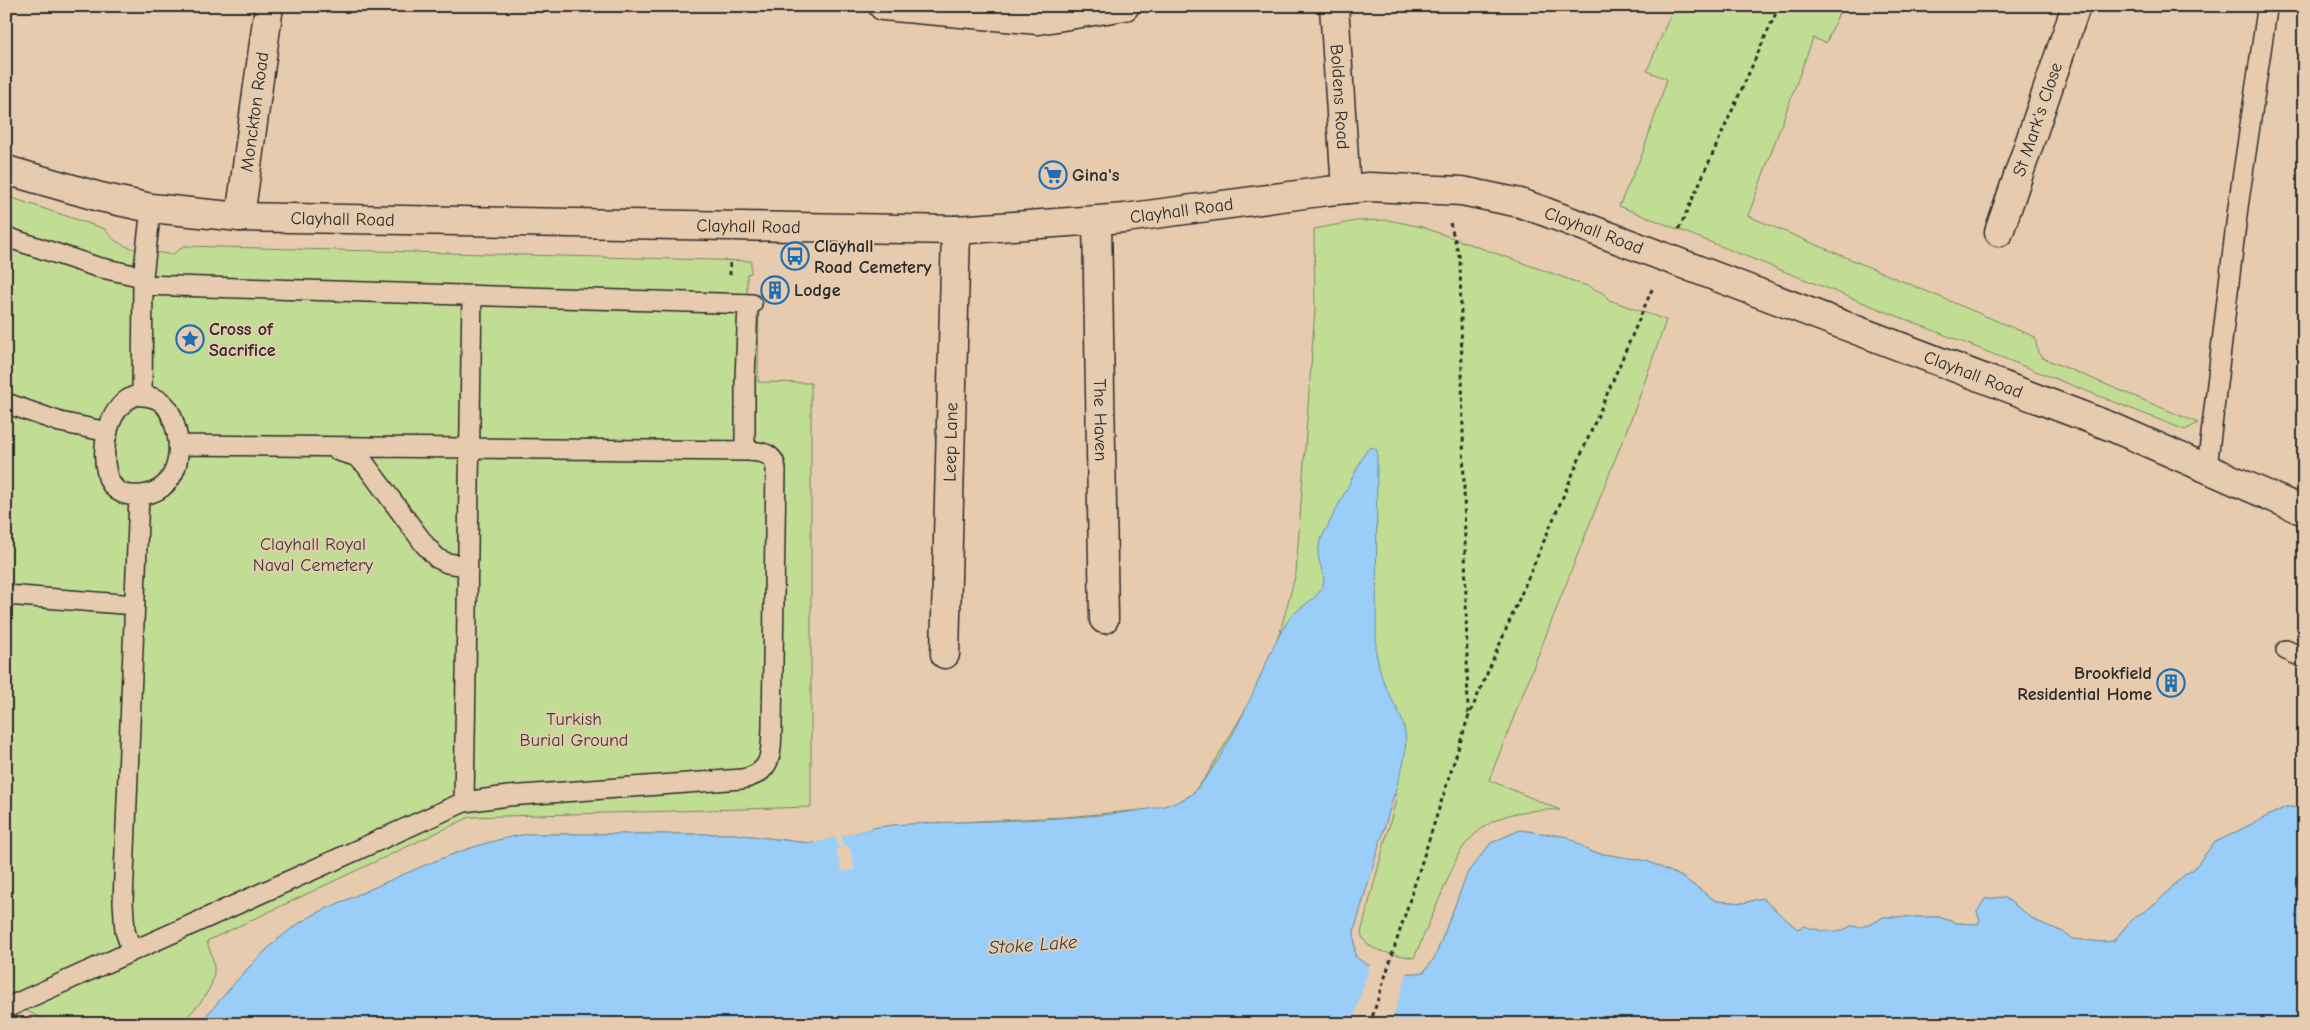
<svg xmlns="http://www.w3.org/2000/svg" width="2310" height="1030" viewBox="0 0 2310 1030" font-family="'Comic Neue',sans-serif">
  <rect width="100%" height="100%" fill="#e7cbae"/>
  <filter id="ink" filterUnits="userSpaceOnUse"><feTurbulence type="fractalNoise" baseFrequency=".02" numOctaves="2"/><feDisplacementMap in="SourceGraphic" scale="10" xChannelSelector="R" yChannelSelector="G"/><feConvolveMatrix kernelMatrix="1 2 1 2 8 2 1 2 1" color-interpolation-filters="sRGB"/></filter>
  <g filter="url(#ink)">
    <path fill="#c1dd94" stroke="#768460" d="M 1674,6 L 1842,6 L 1826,43 L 1813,38 L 1748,216 L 2035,337 L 2038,353 L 2043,358 L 2198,423 L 2185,430 L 1619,206 L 1643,152 L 1667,79 L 1647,71 Z
      M 6,196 L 105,229 C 118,251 144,250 168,254 L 173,254 L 184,246 L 751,261 L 751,273 L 747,274 L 747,295 L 764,295 L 765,303 L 759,303 L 758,382 L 811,383 L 811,807 L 470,817 L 207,941 C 209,950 214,959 214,968 C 216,988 193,1015 176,1024 L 53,1024 L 21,1008 L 6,1015 Z
      M 1388,220 L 1422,227 L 1590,287 L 1603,293 L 1609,300 L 1666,320 L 1638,401 L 1489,780 L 1560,810 C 1517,809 1485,815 1459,853 L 1414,958 C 1397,954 1365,953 1361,933 L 1398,792 L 1393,797 L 1354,931 L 1355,956 C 1372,972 1402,976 1424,972 L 1435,957 L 1468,872 L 1491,843 L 1520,830 L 1568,837 L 1591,852 L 1647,861 L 1682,877 L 1716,901 L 1744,903 L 1762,898 L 1797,929 L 1804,926 C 1818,931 1838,935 1851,926 C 1862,929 1874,924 1883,917 L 1939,917 L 1956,923 L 1978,924 L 1980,920 L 1977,912 L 1985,899 L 2004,897 L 2036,921 L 2063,932 L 2072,939 L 2103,942 L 2114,941 L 2131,920 L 2157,903 L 2184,875 L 2194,869 L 2214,843 L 2286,807 L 2304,808 L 2117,943 L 2075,944 L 1989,929 L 1422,1002 L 199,1024 C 229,991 257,953 294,927 C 315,912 340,903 362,893 C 413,870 475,841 529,834 L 734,834 L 809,843 L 872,828 L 894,825 L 1065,817 L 1153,809 L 1176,803 L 1191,795 L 1207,775 L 1248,705 L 1280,632 L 1296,573 L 1315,309 L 1314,229 L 1356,221 Z"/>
    <path fill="#9acef8" stroke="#6e8da6" d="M 1371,447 L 1377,450 L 1377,459 L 1376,653 C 1379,663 1380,674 1384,683 C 1399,716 1410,723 1404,761 L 1354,931 L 1355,956 C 1372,972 1402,976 1424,972 L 1435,957 L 1468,872 L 1491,843 L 1520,830 L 1568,837 L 1591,852 L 1647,861 L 1682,877 L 1716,901 L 1744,903 L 1762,898 L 1797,929 L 1804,926 C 1818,931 1838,935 1851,926 C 1862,929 1874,924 1883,917 L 1939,917 L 1956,923 L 1978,924 L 1980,920 L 1977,912 L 1985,899 L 2004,897 L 2036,921 L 2063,932 L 2072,939 L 2103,942 L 2114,941 L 2131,920 L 2157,903 L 2184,875 L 2194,869 L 2214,843 L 2286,807 L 2304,808 L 2304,1024 L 199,1024 C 229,991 257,953 294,927 C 315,912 340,903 362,893 C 413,870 475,841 529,834 L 734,834 L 809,843 L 872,828 L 894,825 C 946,820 1162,823 1192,794 C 1221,766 1250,701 1266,663 C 1274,647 1280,631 1291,617 C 1300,606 1318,599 1323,585 C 1326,576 1321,569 1319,560 C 1317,554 1319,547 1320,541 L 1366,451 Z"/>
    <path fill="#e7cbae" d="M 871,825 L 872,828 L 841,836 L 844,847 L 849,846 L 855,869 L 842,872 L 836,849 L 839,848 L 836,837 L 814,843 L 813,840 Z
      M 1370,964 L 1407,972 L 1391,1024 L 1352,1024 Z"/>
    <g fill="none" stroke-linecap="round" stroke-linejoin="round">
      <g stroke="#2b2b2b" stroke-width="22">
        <path id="service" d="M 6,237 L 97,267 L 143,277
          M 143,285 L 752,304
          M 138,395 C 145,396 153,396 160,401 C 168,406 171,414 174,423 C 186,458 174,499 130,495 C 118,494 110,486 107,474 C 100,448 108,403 138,395 Z
          M 142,396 L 143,277 L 151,208
          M 6,403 L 60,422 L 108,432
          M 338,451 L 355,456 L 365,464 L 425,545 L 437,558 L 447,563 L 467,566
          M 745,451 L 745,379 L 748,304
          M 2207,468 L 2238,207 L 2267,10
          M 6,595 L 135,605
          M 2286,650 L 2304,658
          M 464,802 L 472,295
          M 132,951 L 125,931 L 123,902 L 139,496
          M 6,1008 L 464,802 L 508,796 L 742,779 C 773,773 771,753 772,726 L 776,469 C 774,453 762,452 749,451 L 179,445"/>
      </g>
      <g stroke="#2b2b2b" stroke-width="31">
        <g id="minor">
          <path d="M 883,6 L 1038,20 L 1125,6"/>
          <path id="s1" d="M 1334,6 L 1346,189"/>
          <path id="s2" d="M 240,217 L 269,6"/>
          <path id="s3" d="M 1097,221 L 1104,619"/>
          <path id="s4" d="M 1999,232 L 2076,6"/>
          <path id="s5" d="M 945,654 L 956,230"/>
        </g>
      </g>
      <g stroke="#2b2b2b" stroke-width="31">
        <g id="tertiary">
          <path id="s6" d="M 6,170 L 100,197 L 151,208 L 240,217 L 956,230 L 1125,218 L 1327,191 L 1369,187 L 1462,191 L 1520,203 L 1543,211 L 2112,427 L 2304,511"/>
        </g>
      </g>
      <path stroke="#2b2b2b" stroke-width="3" stroke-dasharray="4 4" stroke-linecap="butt" d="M 1450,223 L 1460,259 L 1468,715
        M 1679,229 L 1779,6
        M 730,275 L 730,259
        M 1370,1024 L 1468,718 L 1653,287"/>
      <use href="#service" stroke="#e7cbae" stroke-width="19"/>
      <use href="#minor" stroke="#e7cbae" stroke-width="28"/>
      <use href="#tertiary" stroke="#e7cbae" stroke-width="28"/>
    </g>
  </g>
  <defs>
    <g id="supermarket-ring" transform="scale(1.4375)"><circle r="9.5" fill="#e7cbae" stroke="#1f6fb2" stroke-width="1.5"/><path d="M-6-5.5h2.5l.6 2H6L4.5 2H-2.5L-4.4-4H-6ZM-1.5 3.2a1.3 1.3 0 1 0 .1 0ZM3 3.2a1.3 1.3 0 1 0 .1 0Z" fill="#1f6fb2"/></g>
    <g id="bus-ring" transform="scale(1.4375)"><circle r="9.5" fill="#e7cbae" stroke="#1f6fb2" stroke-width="1.5"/><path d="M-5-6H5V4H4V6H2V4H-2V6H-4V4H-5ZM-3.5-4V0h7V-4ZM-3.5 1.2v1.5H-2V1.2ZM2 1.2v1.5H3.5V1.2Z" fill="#1f6fb2"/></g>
    <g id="building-ring" transform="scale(1.4375)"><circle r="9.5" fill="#e7cbae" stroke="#1f6fb2" stroke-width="1.5"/><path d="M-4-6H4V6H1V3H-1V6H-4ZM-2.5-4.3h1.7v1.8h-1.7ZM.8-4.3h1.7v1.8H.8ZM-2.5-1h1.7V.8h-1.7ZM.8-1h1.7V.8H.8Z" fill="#1f6fb2"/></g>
    <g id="sight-ring" transform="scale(1.4375)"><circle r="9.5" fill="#e7cbae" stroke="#1f6fb2" stroke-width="1.5"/><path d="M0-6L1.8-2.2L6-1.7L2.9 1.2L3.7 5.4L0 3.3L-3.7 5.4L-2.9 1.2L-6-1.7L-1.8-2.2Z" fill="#1f6fb2"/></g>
  </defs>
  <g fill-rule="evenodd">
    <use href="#supermarket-ring" x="1053" y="175"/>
    <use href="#bus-ring" x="795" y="256"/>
    <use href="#building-ring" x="775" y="290"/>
    <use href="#sight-ring" x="190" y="339"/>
    <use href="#building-ring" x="2171" y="683"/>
  </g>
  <g text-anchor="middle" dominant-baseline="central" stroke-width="4" stroke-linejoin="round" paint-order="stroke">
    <g font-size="18" fill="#2b2b2b" stroke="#e7cbae">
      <text stroke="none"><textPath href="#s1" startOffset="91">Boldens Road</textPath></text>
      <text stroke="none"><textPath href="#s2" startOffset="106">Monckton Road</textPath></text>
      <text stroke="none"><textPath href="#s4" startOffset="119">St Mark's Close</textPath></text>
      <text stroke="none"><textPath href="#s6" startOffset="1182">Clayhall Road</textPath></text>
      <text stroke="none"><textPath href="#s6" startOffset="342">Clayhall Road</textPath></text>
      <text stroke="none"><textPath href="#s6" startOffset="748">Clayhall Road</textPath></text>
      <text stroke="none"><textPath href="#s6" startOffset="1602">Clayhall Road</textPath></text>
      <text stroke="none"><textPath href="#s6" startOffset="2008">Clayhall Road</textPath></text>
      <text stroke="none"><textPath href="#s3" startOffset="199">The Haven</textPath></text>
      <text stroke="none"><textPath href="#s5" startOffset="212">Leep Lane</textPath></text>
    </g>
    <g font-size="18" font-weight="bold" fill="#2b2b2b" stroke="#e7cbae" text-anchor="start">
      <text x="1072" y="175">Gina's</text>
      <text x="814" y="246">Clayhall<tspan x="814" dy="21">Road Cemetery</tspan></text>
      <text x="794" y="290">Lodge</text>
      <text x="209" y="329">Cross of<tspan x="209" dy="21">Sacrifice</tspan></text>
      <text x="2152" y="673" text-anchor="end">Brookfield<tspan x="2152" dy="21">Residential Home</tspan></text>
    </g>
    <g font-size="18" fill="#3a3d36" stroke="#e7cbae">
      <text x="313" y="544">Clayhall Royal<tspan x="313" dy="21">Naval Cemetery</tspan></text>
      <text x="574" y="719">Turkish<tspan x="574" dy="21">Burial Ground</tspan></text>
    </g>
    <g font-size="19" font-style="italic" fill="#363b40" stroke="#e7cbae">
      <text transform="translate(1033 945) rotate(-4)">Stoke Lake</text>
    </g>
  </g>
  <rect width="2310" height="1030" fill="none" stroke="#e7cbae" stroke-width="25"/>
  <rect x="12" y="12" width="2285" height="1005" fill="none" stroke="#2b2b2b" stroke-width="2" filter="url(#ink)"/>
</svg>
